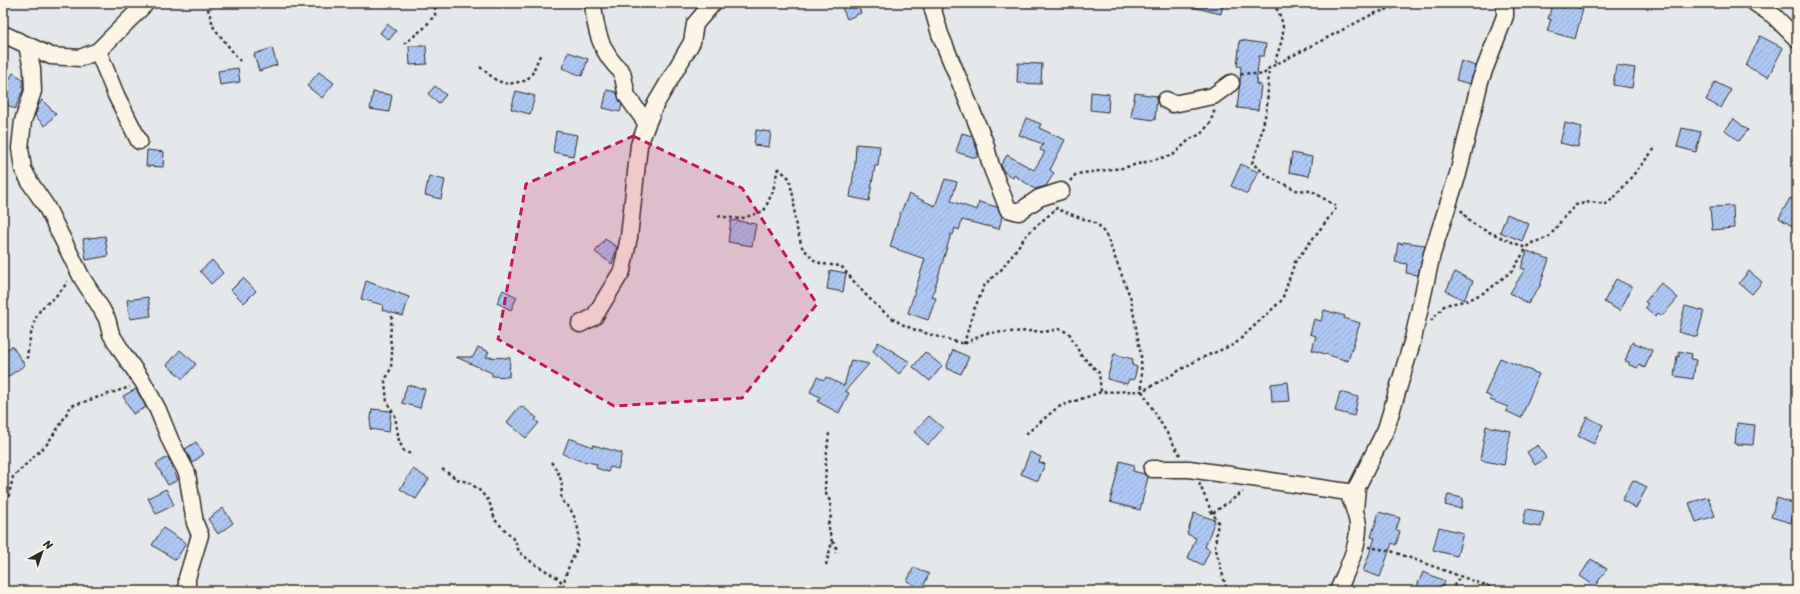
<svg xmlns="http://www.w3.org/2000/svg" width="1800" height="594" viewBox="0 0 1800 594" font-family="Sriracha,sans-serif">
  <defs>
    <pattern id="building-hatch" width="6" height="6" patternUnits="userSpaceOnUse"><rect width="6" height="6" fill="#aec8f5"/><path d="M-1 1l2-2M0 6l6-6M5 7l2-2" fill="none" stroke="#96acd2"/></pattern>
  </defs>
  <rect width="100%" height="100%" fill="#e5e8ea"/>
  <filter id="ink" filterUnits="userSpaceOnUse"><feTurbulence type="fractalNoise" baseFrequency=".025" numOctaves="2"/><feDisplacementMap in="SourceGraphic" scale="8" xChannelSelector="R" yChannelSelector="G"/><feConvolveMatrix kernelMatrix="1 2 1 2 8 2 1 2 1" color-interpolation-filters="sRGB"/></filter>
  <g filter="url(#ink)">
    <path fill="url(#building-hatch)" stroke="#2b2b2b" d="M 840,3 L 857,3 L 861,13 L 847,19 Z
      M 1193,3 L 1223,3 L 1221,14 L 1192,7 Z
      M 1552,5 L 1565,8 L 1566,5 L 1583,9 L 1575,39 L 1547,31 L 1551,19 L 1548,19 Z
      M 387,24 L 396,31 L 389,40 L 380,33 Z
      M 1760,36 L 1783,48 L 1768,77 L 1746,66 Z
      M 1240,40 L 1266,44 L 1264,56 L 1259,56 L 1256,84 L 1261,85 L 1258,110 L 1237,108 L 1240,82 L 1241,67 L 1237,66 Z
      M 409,46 L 426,46 L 427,64 L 410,65 Z
      M 272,48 L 277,65 L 259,71 L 254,54 Z
      M 568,52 L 588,59 L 582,76 L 562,68 Z
      M 1461,61 L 1476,66 L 1470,84 L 1456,80 Z
      M 1018,63 L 1042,64 L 1041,84 L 1017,83 Z
      M 1616,65 L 1635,68 L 1632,88 L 1613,85 Z
      M 238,68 L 240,82 L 220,85 L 218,71 Z
      M 319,72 L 334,83 L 322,98 L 307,86 Z
      M 13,73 L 23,79 L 23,90 L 15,109 L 3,103 L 3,90 Z
      M 1715,82 L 1731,90 L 1721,108 L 1706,100 Z
      M 435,86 L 446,95 L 439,103 L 428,94 Z
      M 607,90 L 616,92 L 622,105 L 620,112 L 603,108 Z
      M 516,91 L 535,96 L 530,114 L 511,109 Z
      M 373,92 L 392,95 L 389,112 L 370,109 Z
      M 1091,92 L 1109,94 L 1108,112 L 1090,110 Z
      M 1135,93 L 1157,96 L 1155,120 L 1131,117 Z
      M 42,100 L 56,114 L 45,126 L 35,116 L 39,104 Z
      M 1026,118 L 1041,124 L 1039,128 L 1065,140 L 1050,170 L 1054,173 L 1046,186 L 1035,189 L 1014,175 L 1013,178 L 1004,172 L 1001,165 L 1007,155 L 1034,170 L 1045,152 L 1040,150 L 1043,144 L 1019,135 Z
      M 1734,119 L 1748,130 L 1739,141 L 1725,130 Z
      M 1565,123 L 1582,127 L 1578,147 L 1560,143 Z
      M 1682,128 L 1701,132 L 1696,152 L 1677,147 Z
      M 756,130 L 771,132 L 769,147 L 754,145 Z
      M 556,131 L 577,135 L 573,156 L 553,152 Z
      M 962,133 L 972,136 L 978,152 L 976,158 L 956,152 Z
      M 856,144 L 880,146 L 878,166 L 875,166 L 869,201 L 850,197 L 855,164 Z
      M 147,150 L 164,152 L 163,167 L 146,166 Z
      M 1292,153 L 1312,157 L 1309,176 L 1289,172 Z
      M 1241,164 L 1258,172 L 1247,194 L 1231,186 Z
      M 429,176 L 445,180 L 441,199 L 425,195 Z
      M 945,179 L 957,182 L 951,201 L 977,210 L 979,202 L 997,207 L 1002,217 L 999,229 L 962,220 L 959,230 L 955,228 L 953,235 L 951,234 L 932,297 L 936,298 L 928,320 L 908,313 L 925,259 L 890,247 L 900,214 L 909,194 L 935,206 Z
      M 1790,198 L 1797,202 L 1797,229 L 1779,218 Z
      M 1733,206 L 1734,228 L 1712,230 L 1710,207 Z
      M 1507,214 L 1529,224 L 1522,241 L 1500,232 Z
      M 731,220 L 756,224 L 752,246 L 728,242 Z
      M 105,236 L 108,256 L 86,260 L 83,239 Z
      M 605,239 L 617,247 L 612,264 L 595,252 Z
      M 1403,242 L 1425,245 L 1418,275 L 1406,273 L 1407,264 L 1395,262 L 1398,243 L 1403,244 Z
      M 1527,251 L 1549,259 L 1540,286 L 1528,304 L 1510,293 L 1525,269 L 1521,268 Z
      M 212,260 L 223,273 L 211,284 L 200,271 Z
      M 830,270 L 846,273 L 843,292 L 827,289 Z
      M 1749,271 L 1762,282 L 1752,294 L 1739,283 Z
      M 1455,272 L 1473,281 L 1464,300 L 1446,291 Z
      M 243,278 L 256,291 L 244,303 L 231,290 Z
      M 1616,279 L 1632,287 L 1620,311 L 1604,302 Z
      M 366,281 L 409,297 L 403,316 L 382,310 L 383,305 L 361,299 Z
      M 1661,283 L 1678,298 L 1662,316 L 1658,313 L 1655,316 L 1645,307 L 1648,304 L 1645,302 Z
      M 503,290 L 517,297 L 511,310 L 497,303 Z
      M 148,297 L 151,316 L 130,319 L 127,300 Z
      M 1685,306 L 1704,311 L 1697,337 L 1678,332 Z
      M 1324,310 L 1345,316 L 1344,318 L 1360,323 L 1348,361 L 1312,350 L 1316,336 L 1310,334 L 1314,319 L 1321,321 Z
      M 878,342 L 910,362 L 899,374 L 873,351 Z
      M 1632,342 L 1652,350 L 1645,368 L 1639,365 L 1638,368 L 1629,365 L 1629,362 L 1625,361 Z
      M 12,346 L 25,365 L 3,380 L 3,352 Z
      M 478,347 L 489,352 L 486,357 L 510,358 L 509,377 L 492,376 L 492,373 L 456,357 L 473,357 Z
      M 180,350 L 196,364 L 183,379 L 167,365 Z
      M 953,350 L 969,357 L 961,374 L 946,368 Z
      M 1679,351 L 1692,354 L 1691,359 L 1696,360 L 1693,379 L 1674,376 L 1677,356 L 1679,357 Z
      M 925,352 L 942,366 L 930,381 L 913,367 Z
      M 1114,354 L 1133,359 L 1132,365 L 1137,367 L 1134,380 L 1129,379 L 1127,384 L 1107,379 Z
      M 1500,358 L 1539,374 L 1521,418 L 1506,411 L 1508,407 L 1490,400 L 1491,397 L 1485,394 Z
      M 851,360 L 869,364 L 845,391 L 849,393 L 839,413 L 818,402 L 820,397 L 810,392 L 817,377 L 824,380 L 826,377 L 844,386 Z
      M 1288,382 L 1290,401 L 1272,402 L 1271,384 Z
      M 407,385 L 425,389 L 420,408 L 402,403 Z
      M 136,389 L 146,407 L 133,414 L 123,396 Z
      M 1340,392 L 1358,397 L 1354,416 L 1335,411 Z
      M 519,407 L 521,408 L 523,407 L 537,418 L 535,420 L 539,423 L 526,438 L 507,422 Z
      M 372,409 L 391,411 L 389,432 L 370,429 Z
      M 929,416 L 943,428 L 928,445 L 914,432 Z
      M 1587,417 L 1603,425 L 1594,444 L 1578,436 Z
      M 1737,423 L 1755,425 L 1753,445 L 1735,444 Z
      M 1486,426 L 1511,431 L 1504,465 L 1480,460 Z
      M 569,438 L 593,447 L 593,445 L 622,453 L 618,469 L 610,467 L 608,472 L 596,468 L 597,464 L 578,460 L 563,454 Z
      M 196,442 L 204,454 L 192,463 L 185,449 Z
      M 1538,445 L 1546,458 L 1535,465 L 1527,452 Z
      M 1030,452 L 1041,457 L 1039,462 L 1045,464 L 1038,481 L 1021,474 Z
      M 168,457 L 178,480 L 168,485 L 156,464 Z
      M 1120,461 L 1134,465 L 1133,471 L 1144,474 L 1148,477 L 1140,510 L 1110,502 Z
      M 413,469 L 429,479 L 416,499 L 400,489 Z
      M 1633,480 L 1647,487 L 1636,508 L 1622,500 Z
      M 166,489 L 174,505 L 156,514 L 148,498 Z
      M 1448,495 L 1463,498 L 1461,509 L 1445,505 Z
      M 1708,497 L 1715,516 L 1696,522 L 1689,503 Z
      M 1777,498 L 1796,504 L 1791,523 L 1771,517 Z
      M 223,508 L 233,523 L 218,534 L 208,519 Z
      M 1526,509 L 1544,512 L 1541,527 L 1523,524 Z
      M 1379,512 L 1400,518 L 1396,530 L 1400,531 L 1396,545 L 1392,543 L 1380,577 L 1363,571 L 1375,538 L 1371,537 Z
      M 1194,513 L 1215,520 L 1205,547 L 1210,550 L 1203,565 L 1188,558 L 1196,538 L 1187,534 Z
      M 1439,527 L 1463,533 L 1457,556 L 1433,550 Z
      M 163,528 L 186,543 L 176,560 L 152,545 Z
      M 1591,559 L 1607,569 L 1595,586 L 1580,576 Z
      M 914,567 L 929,574 L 922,589 L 907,581 Z
      M 1423,572 L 1445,581 L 1441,591 L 1415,591 Z"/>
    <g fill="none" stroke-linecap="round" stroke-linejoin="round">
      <g stroke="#2b2b2b" stroke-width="19">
        <path id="minor" d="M 931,3 L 940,34 L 985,143 L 991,166 L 1008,209 L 1019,212 L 1039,198 L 1061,191
          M 1755,3 L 1774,16 L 1797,39
          M 3,34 L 51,56 L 80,58 L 98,51 L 146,3
          M 27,46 L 32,68 L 33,91 L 23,121 L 20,148 L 23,169 L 31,184 L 46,206 L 82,278 L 101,308 L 107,319 L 111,334 L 124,355 L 143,382 L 158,410 L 171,442 L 187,473 L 195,523 L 200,535 L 187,578 L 187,591
          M 98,51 L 116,95 L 139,141
          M 1166,100 L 1173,104 L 1213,96 L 1231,83
          M 647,124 L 655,105 L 692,42 L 695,24 L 713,3
          M 580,324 L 594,317 L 622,271 L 629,237 L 639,145 L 647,124 L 627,96 L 622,72 C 601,54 595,29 593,3
          M 1152,469 L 1189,469 L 1348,492 C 1352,503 1357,514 1358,525 C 1359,547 1346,571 1338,591
          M 1355,510 L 1357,487 L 1386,429 L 1413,339 L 1432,254 L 1458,174 L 1480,81 L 1505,16 L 1505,3"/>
      </g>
      <path stroke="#2b2b2b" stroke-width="2.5" stroke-dasharray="3 3" stroke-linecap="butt" d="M 206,3 L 214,28 L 240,61
        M 1273,3 C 1290,29 1282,37 1274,65
        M 404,44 L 424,28 L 435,15 L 435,3
        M 480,67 L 497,81 L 508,84 L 524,81 L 531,76 L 541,53
        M 1241,75 L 1244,73 L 1263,75 L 1269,68 L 1373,14 L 1407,3
        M 778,168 L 789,178 L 794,200 L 795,222 L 802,247 L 814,260 L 822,264 L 841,266 C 861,290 883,318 913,329 C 930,335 947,339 964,344 L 985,333 L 1034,331 L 1044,332 L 1059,329 L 1069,333 L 1081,355 L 1099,373 L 1101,392
        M 1070,181 L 1076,174 L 1122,168 L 1173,155 L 1190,139 L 1201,134 L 1210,123 L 1215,109
        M 1057,207 L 1056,209 L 1098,224 L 1107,237 L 1131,299 L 1141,356 L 1142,391 L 1180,455
        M 1461,210 L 1469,221 L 1482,229 L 1526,248
        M 718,216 L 740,219 L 764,211 L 773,191 L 778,168
        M 392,316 L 390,337 L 392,353 L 391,368 L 385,381 L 387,402 L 395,416 L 399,441 L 404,451 L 413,455
        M 1431,321 L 1445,305 L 1469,300 L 1487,291 L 1513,270 L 1529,244 L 1549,237 L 1564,217 L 1576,205 L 1590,202 L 1606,204 L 1615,197 L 1656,147
        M 964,344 L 973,312 L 985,284 L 1001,270 L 1028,233 L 1056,209
        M 27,359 C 28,346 33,317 42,308 C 50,300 63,292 67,281
        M 1026,434 L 1058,407 L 1101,392 L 1142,391 L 1168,377 L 1197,360 L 1235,344 L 1282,300 L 1295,262 L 1337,207 L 1312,191 L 1296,190 L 1269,177 L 1252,163 L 1258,148 L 1267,107 L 1269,69
        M 551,462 C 557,470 561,476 562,487 C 562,490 560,496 562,499 C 562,502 566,504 568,506 C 573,513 576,520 578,529 C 583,549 565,565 564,585
        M 442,469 L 457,479 L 470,483 L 479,490 L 489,501 L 495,520 L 511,536 L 516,543 L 519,552 L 533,563 L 558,578 L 564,585 L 564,591
        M 1199,483 L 1212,513 L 1218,521 L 1215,546 L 1227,591
        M 1213,513 L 1243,492
        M 3,520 L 13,477 L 47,444 L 60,425 L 71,406 L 130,387
        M 832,542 L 836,545 L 836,553
        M 1368,547 L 1391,551 L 1501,591
        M 826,565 L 832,542 L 828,524 L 831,516 L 830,501 L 825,492 L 826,459 L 829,433
        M 1450,591 L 1460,577"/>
      <use href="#minor" stroke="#fcf5e5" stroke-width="16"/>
    </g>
  </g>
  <path fill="#c2185b" fill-opacity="0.2" stroke="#c2185b" stroke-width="3" stroke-dasharray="8 5" stroke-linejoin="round" d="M 633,136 L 742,188 L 817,304 L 742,398 L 614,406 L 498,339 L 526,184 Z"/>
  <rect width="1800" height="594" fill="none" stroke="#fcf5e5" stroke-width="16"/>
  <rect x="8" y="8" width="1784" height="578" fill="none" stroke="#2b2b2b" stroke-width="1.5" filter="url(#ink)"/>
  <g transform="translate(42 552) rotate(40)" stroke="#fcf5e5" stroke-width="3" paint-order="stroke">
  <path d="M0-3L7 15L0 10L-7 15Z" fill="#2b2b2b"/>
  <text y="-6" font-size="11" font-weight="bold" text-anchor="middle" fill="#2b2b2b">N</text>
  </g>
</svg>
